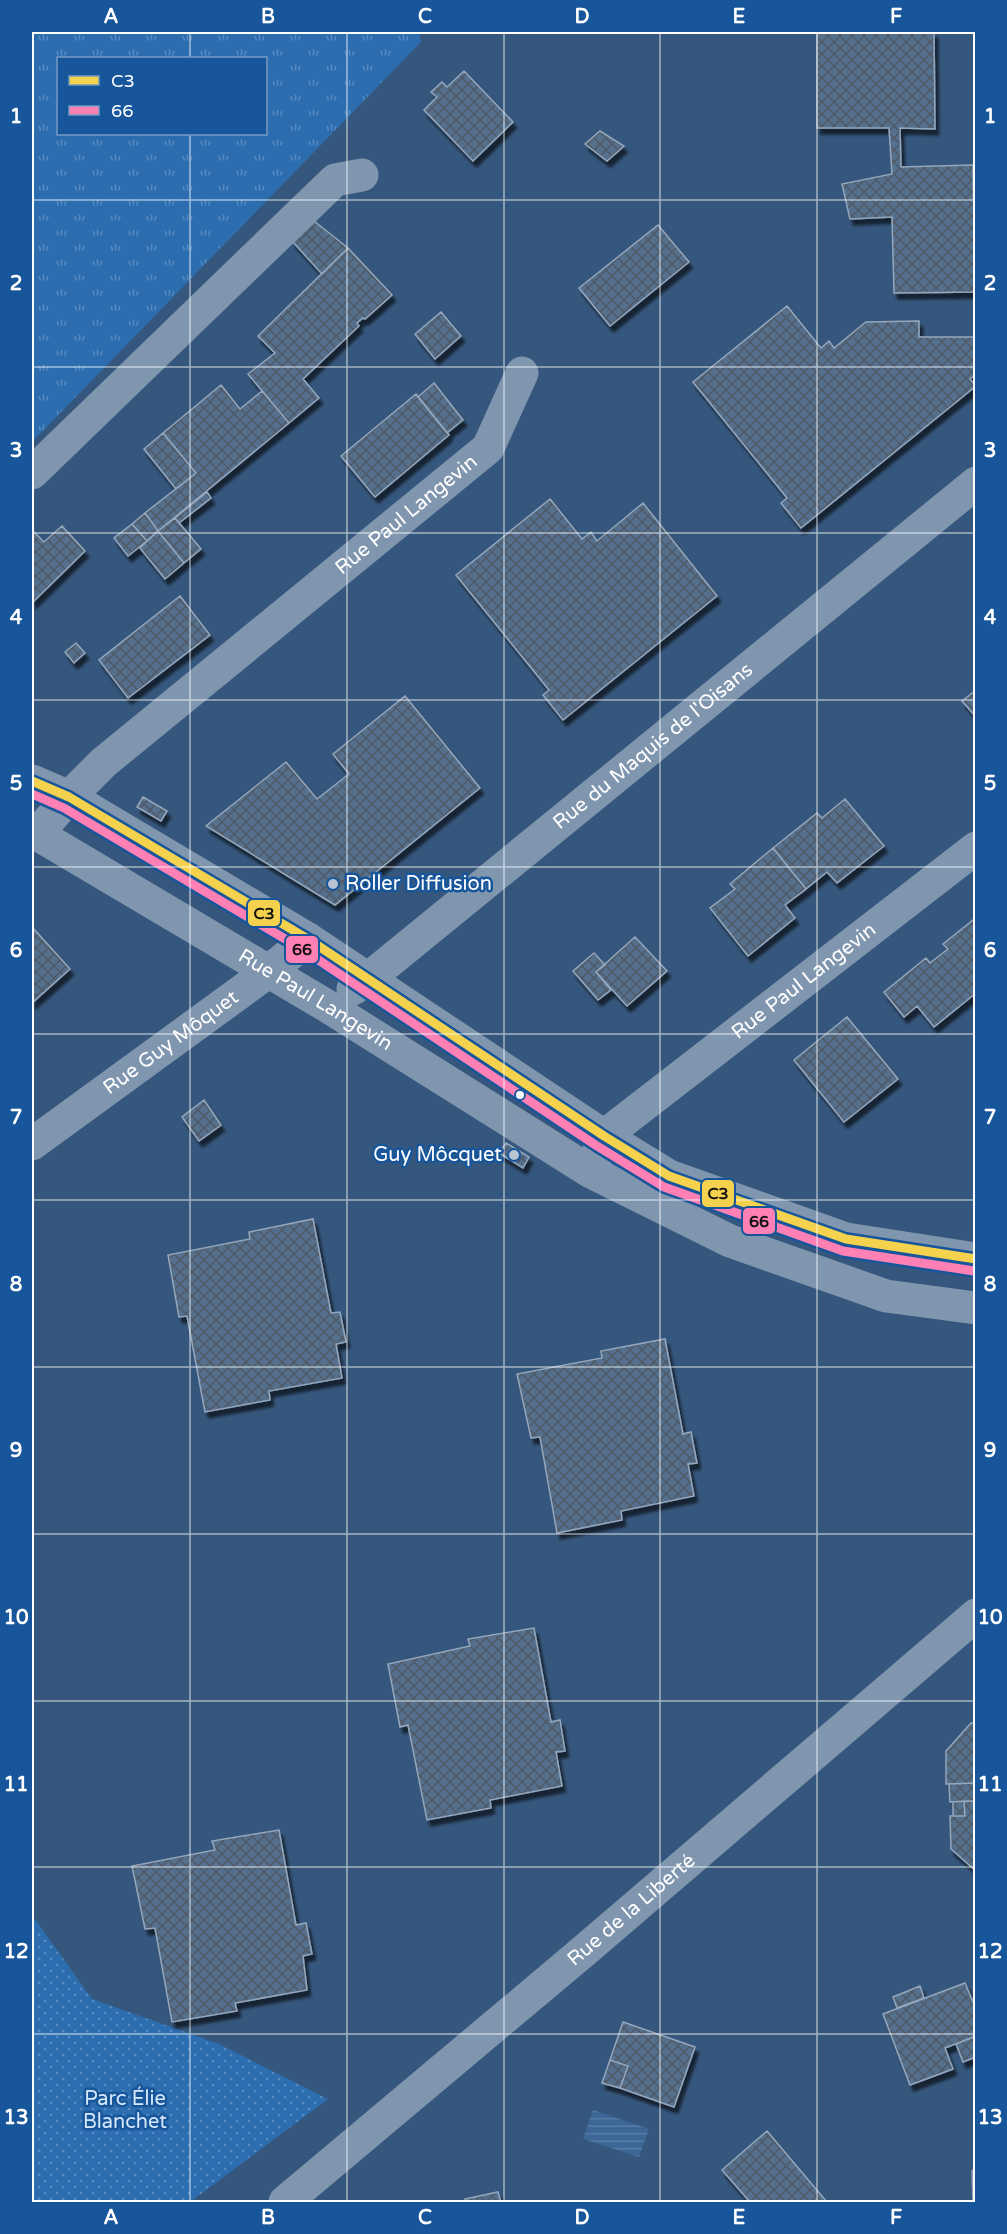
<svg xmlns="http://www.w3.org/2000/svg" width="1007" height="2234" viewBox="0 0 1007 2234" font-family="'Varela Round',sans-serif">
  <defs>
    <pattern id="grass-tufts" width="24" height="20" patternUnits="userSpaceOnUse" patternTransform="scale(1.5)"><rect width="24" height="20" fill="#2c6db0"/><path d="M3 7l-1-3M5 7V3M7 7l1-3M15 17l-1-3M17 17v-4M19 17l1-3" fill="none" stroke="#568ac0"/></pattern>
    <pattern id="park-dots" width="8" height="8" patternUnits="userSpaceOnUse" patternTransform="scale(1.5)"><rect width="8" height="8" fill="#2c6db0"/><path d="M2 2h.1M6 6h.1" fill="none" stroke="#568ac0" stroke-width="1.8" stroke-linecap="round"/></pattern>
    <pattern id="water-rules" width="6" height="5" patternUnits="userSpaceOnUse" patternTransform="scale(1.5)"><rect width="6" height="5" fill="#3b6696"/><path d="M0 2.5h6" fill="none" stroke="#587da6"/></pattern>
    <pattern id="building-cross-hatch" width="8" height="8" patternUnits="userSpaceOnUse" patternTransform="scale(1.5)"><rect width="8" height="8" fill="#546f8d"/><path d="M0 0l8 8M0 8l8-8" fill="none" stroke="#4f5a66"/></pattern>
    <filter id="shadow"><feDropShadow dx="3.5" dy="6" stdDeviation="1.5" flood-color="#0009"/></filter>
  </defs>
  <rect width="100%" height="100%" fill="#36577d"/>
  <path fill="url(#grass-tufts)" fill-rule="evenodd" d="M 32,32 L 419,32 L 421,42 L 32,442 ZM 58,58 L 266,58 L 266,134 L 58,134 Z"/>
  <path fill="url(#park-dots)" d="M 32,1915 L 92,1999 L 219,2044 L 328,2099 L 190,2202 L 32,2202 Z"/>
  <path fill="url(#water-rules)" d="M 593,2110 L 649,2129 L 639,2157 L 583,2139 Z"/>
  <path fill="url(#building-cross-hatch)" stroke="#95a7bc" stroke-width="1.5" filter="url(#shadow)" d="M 817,32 L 934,32 L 935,129 L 900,128 L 901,167 L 973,165 L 975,292 L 894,293 L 892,217 L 850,219 L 842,184 L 892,174 L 889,128 L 817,128 Z
    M 464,71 L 513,122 L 473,161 L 424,110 L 437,97 L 431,92 L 442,82 L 447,87 Z
    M 600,131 L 624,146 L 607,161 L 585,144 Z
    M 314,221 L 348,248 L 322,274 L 292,241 Z
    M 658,225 L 689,262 L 610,326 L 579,288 Z
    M 348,248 L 392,295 L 365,319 L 363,318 L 357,323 L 359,326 L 303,379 L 319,398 L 289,423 L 248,374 L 275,353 L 258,336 Z
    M 787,306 L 821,348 L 829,341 L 834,348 L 866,322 L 919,321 L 919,337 L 976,337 L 976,374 L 970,379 L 976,386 L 801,528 L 781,503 L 787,498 L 693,382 Z
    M 441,312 L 461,336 L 435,359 L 415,334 Z
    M 434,383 L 463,420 L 447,433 L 418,397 Z
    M 221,385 L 240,409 L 262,391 L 289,423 L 158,531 L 145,513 L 196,473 L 163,433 Z
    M 416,394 L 449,435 L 375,497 L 341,456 Z
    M 163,433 L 196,473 L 176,489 L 144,449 Z
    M 207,492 L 211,498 L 179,523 L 175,518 Z
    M 550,499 L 582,539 L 591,532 L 597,541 L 643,503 L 717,596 L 563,720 L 543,695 L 549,690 L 456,575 Z
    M 145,513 L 158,531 L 147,541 L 132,524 Z
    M 175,518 L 201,549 L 184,563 L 158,531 Z
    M 132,524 L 147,541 L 128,556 L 114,538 Z
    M 62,526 L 85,551 L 32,603 L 32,533 L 33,531 L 44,542 Z
    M 158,531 L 184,563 L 165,579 L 140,548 Z
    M 180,596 L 210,635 L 128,698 L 99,660 Z
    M 76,643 L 85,653 L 74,663 L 65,652 Z
    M 976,690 L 976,717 L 962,701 Z
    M 405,696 L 480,788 L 335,905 L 206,826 L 286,762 L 317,799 L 349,774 L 333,754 Z
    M 143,797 L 167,811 L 161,821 L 137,807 Z
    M 845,799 L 884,846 L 837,883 L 827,872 L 806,889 L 773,848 L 817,813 L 822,818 Z
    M 773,848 L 806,889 L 785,905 L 795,918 L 748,956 L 710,908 L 735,889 L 730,884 Z
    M 973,920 L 976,923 L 976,993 L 934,1027 L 917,1006 L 904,1017 L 884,992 L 926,958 L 930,963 L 948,949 L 943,944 Z
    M 32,927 L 70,969 L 32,1003 Z
    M 635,937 L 667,971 L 627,1006 L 596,972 Z
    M 594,953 L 605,965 L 596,972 L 611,990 L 598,1000 L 573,971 Z
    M 847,1017 L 898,1079 L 844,1122 L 794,1060 Z
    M 204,1100 L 221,1125 L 199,1141 L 182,1117 Z
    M 506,1143 L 529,1157 L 523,1168 L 499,1153 Z
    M 313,1219 L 331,1313 L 340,1312 L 346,1342 L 336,1344 L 342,1378 L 269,1391 L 270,1400 L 205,1412 L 187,1316 L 179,1317 L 168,1255 L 250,1239 L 249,1232 Z
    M 665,1339 L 683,1434 L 691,1432 L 697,1463 L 688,1464 L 694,1496 L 621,1511 L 622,1520 L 557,1533 L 540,1437 L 531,1438 L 517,1374 L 602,1358 L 601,1351 Z
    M 534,1628 L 551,1722 L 560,1720 L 565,1751 L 556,1752 L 562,1786 L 490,1800 L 491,1808 L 427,1820 L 408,1725 L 400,1727 L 388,1664 L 470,1646 L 468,1639 Z
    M 971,1723 L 976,1723 L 976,1783 L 946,1784 L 946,1751 Z
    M 976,1783 L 976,1801 L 950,1802 L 949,1784 Z
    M 964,1801 L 965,1816 L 953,1816 L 953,1802 Z
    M 964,1801 L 976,1801 L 976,1871 L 951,1849 L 950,1816 L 965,1816 Z
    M 279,1830 L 296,1925 L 306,1923 L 312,1954 L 303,1956 L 307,1990 L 235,2003 L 237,2011 L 172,2022 L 155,1928 L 145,1929 L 132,1866 L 215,1850 L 212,1841 Z
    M 965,1983 L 976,2009 L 976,2036 L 945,2048 L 953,2069 L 910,2085 L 883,2014 Z
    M 920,1986 L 924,1998 L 897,2008 L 893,1997 Z
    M 623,2022 L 695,2047 L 674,2107 L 620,2088 L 628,2066 L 610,2060 Z
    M 976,2036 L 976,2057 L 963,2062 L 956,2044 Z
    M 610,2060 L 628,2066 L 620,2088 L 602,2083 Z
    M 767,2131 L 827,2202 L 750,2202 L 722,2170 Z
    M 976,2167 L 976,2202 L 962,2202 L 973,2202 L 972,2171 Z
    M 498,2192 L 501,2202 L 466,2202 L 465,2199 Z"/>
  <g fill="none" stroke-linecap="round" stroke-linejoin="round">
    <g stroke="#8096af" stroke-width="33">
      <path d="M 32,473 L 335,180 L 362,175"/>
      <path d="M 32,781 L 69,797 L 308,939 L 604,1136 L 669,1176 L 846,1239 L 976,1259"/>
      <path id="s1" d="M 32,831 L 327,1006 L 591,1172 L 730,1241 L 886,1296 L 976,1308"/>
      <path id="s2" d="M 37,834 L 69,797 L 103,763 L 488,448 L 522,373"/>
      <path id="s3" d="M 353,989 L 369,978 L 976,483"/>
      <path id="s4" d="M 32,1144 L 268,972 L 308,939"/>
      <path id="s5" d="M 597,1156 L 604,1136 L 976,848"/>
      <path id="s6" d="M 285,2202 L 585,1950 L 976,1615"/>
    </g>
    <g stroke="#18569b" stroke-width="14">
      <path id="bus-1" d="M 32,781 L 69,797 L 308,939 L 604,1136 L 669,1176 L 846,1239 L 976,1259"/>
    </g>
    <g stroke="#18569b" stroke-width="14">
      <path id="bus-2" d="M 32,794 L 64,808 L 302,949 L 597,1146 L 664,1187 L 843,1251 L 974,1271"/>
    </g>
    <use href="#bus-1" stroke="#f5d24d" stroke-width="9"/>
    <use href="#bus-2" stroke="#ff80b4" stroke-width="9"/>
  </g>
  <path fill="none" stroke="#fff" stroke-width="1.5" stroke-opacity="0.55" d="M 190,32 L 190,58M 347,32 L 347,2202M 504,32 L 504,2202M 660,32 L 660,2202M 817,32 L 817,2202M 190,134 L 190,2202M 32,200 L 976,200M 32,367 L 976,367M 32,533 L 976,533M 32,700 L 976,700M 32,867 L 976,867M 32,1034 L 976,1034M 32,1200 L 976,1200M 32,1367 L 976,1367M 32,1534 L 976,1534M 32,1701 L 976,1701M 32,1867 L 976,1867M 32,2034 L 976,2034"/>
  <g fill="#b9c4d2" stroke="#18569b" stroke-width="2">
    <circle cx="333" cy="884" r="6"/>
    <circle cx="514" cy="1155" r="6"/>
  </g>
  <circle fill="#fff" stroke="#18569b" stroke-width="2" cx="520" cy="1095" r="5"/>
  <g text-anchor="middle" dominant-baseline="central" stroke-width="5" stroke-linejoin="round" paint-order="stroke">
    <g font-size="20" fill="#fff" stroke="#18569b">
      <text stroke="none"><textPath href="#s2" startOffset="489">Rue Paul Langevin</textPath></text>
      <text stroke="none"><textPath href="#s3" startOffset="386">Rue du Maquis de l'Oisans</textPath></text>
      <text stroke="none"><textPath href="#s5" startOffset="274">Rue Paul Langevin</textPath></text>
      <text stroke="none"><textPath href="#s1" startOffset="330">Rue Paul Langevin</textPath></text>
      <text stroke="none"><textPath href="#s4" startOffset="172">Rue Guy Môquet</textPath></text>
      <text stroke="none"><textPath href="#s6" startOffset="453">Rue de la Liberté</textPath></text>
    </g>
    <g font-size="20" fill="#fff" stroke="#18569b" text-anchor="start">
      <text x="345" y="884">Roller Diffusion</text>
      <text x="502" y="1155" text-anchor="end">Guy Môcquet</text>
    </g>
    <g font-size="20" fill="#d5e8fc" stroke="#18569b">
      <text x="125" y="2099">Parc Élie<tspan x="125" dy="23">Blanchet</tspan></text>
    </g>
  </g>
  <g stroke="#18569b" stroke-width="2">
    <rect x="247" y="899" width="34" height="28" rx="6" fill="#f5d24d"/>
    <rect x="285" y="935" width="34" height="29" rx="6" fill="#ff80b4"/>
    <rect x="701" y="1179" width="34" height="29" rx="6" fill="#f5d24d"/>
    <rect x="742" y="1207" width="34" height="28" rx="6" fill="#ff80b4"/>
  </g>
  <g font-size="16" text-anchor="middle" font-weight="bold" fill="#111">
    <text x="264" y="919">C3</text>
    <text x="302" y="955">66</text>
    <text x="718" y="1199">C3</text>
    <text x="759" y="1227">66</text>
  </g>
  <rect width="1007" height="2234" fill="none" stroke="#18569b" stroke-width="66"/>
  <rect x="57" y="57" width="210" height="78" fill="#18569b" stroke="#749ac3" stroke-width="1.5"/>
  <rect x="69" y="76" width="30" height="9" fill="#f5d24d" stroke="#749ac3" stroke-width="1.5"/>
  <text x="111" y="87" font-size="18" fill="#ffffff">C3</text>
  <rect x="69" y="106" width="30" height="9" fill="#ff80b4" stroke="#749ac3" stroke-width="1.5"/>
  <text x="111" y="117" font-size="18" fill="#ffffff">66</text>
  <rect x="33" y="33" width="941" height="2168" fill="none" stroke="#fff" stroke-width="2"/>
  <g font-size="20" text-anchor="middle" font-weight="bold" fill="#fff">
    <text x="111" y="23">A</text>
    <text x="268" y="23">B</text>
    <text x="425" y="23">C</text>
    <text x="582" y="23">D</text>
    <text x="739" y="23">E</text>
    <text x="896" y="23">F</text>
    <text x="16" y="123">1</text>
    <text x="990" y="123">1</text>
    <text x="16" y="290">2</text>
    <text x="990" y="290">2</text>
    <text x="16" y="457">3</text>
    <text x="990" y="457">3</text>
    <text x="16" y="624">4</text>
    <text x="990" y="624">4</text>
    <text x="16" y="790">5</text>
    <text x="990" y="790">5</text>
    <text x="16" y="957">6</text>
    <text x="990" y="957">6</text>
    <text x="16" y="1124">7</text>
    <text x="990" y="1124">7</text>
    <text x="16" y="1291">8</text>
    <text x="990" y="1291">8</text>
    <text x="16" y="1457">9</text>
    <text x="990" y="1457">9</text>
    <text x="16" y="1624">10</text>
    <text x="990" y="1624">10</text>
    <text x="16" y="1791">11</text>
    <text x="990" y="1791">11</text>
    <text x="16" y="1958">12</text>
    <text x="990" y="1958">12</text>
    <text x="16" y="2124">13</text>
    <text x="990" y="2124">13</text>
    <text x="111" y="2224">A</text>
    <text x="268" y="2224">B</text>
    <text x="425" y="2224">C</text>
    <text x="582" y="2224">D</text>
    <text x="739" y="2224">E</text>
    <text x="896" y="2224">F</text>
  </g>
</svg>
